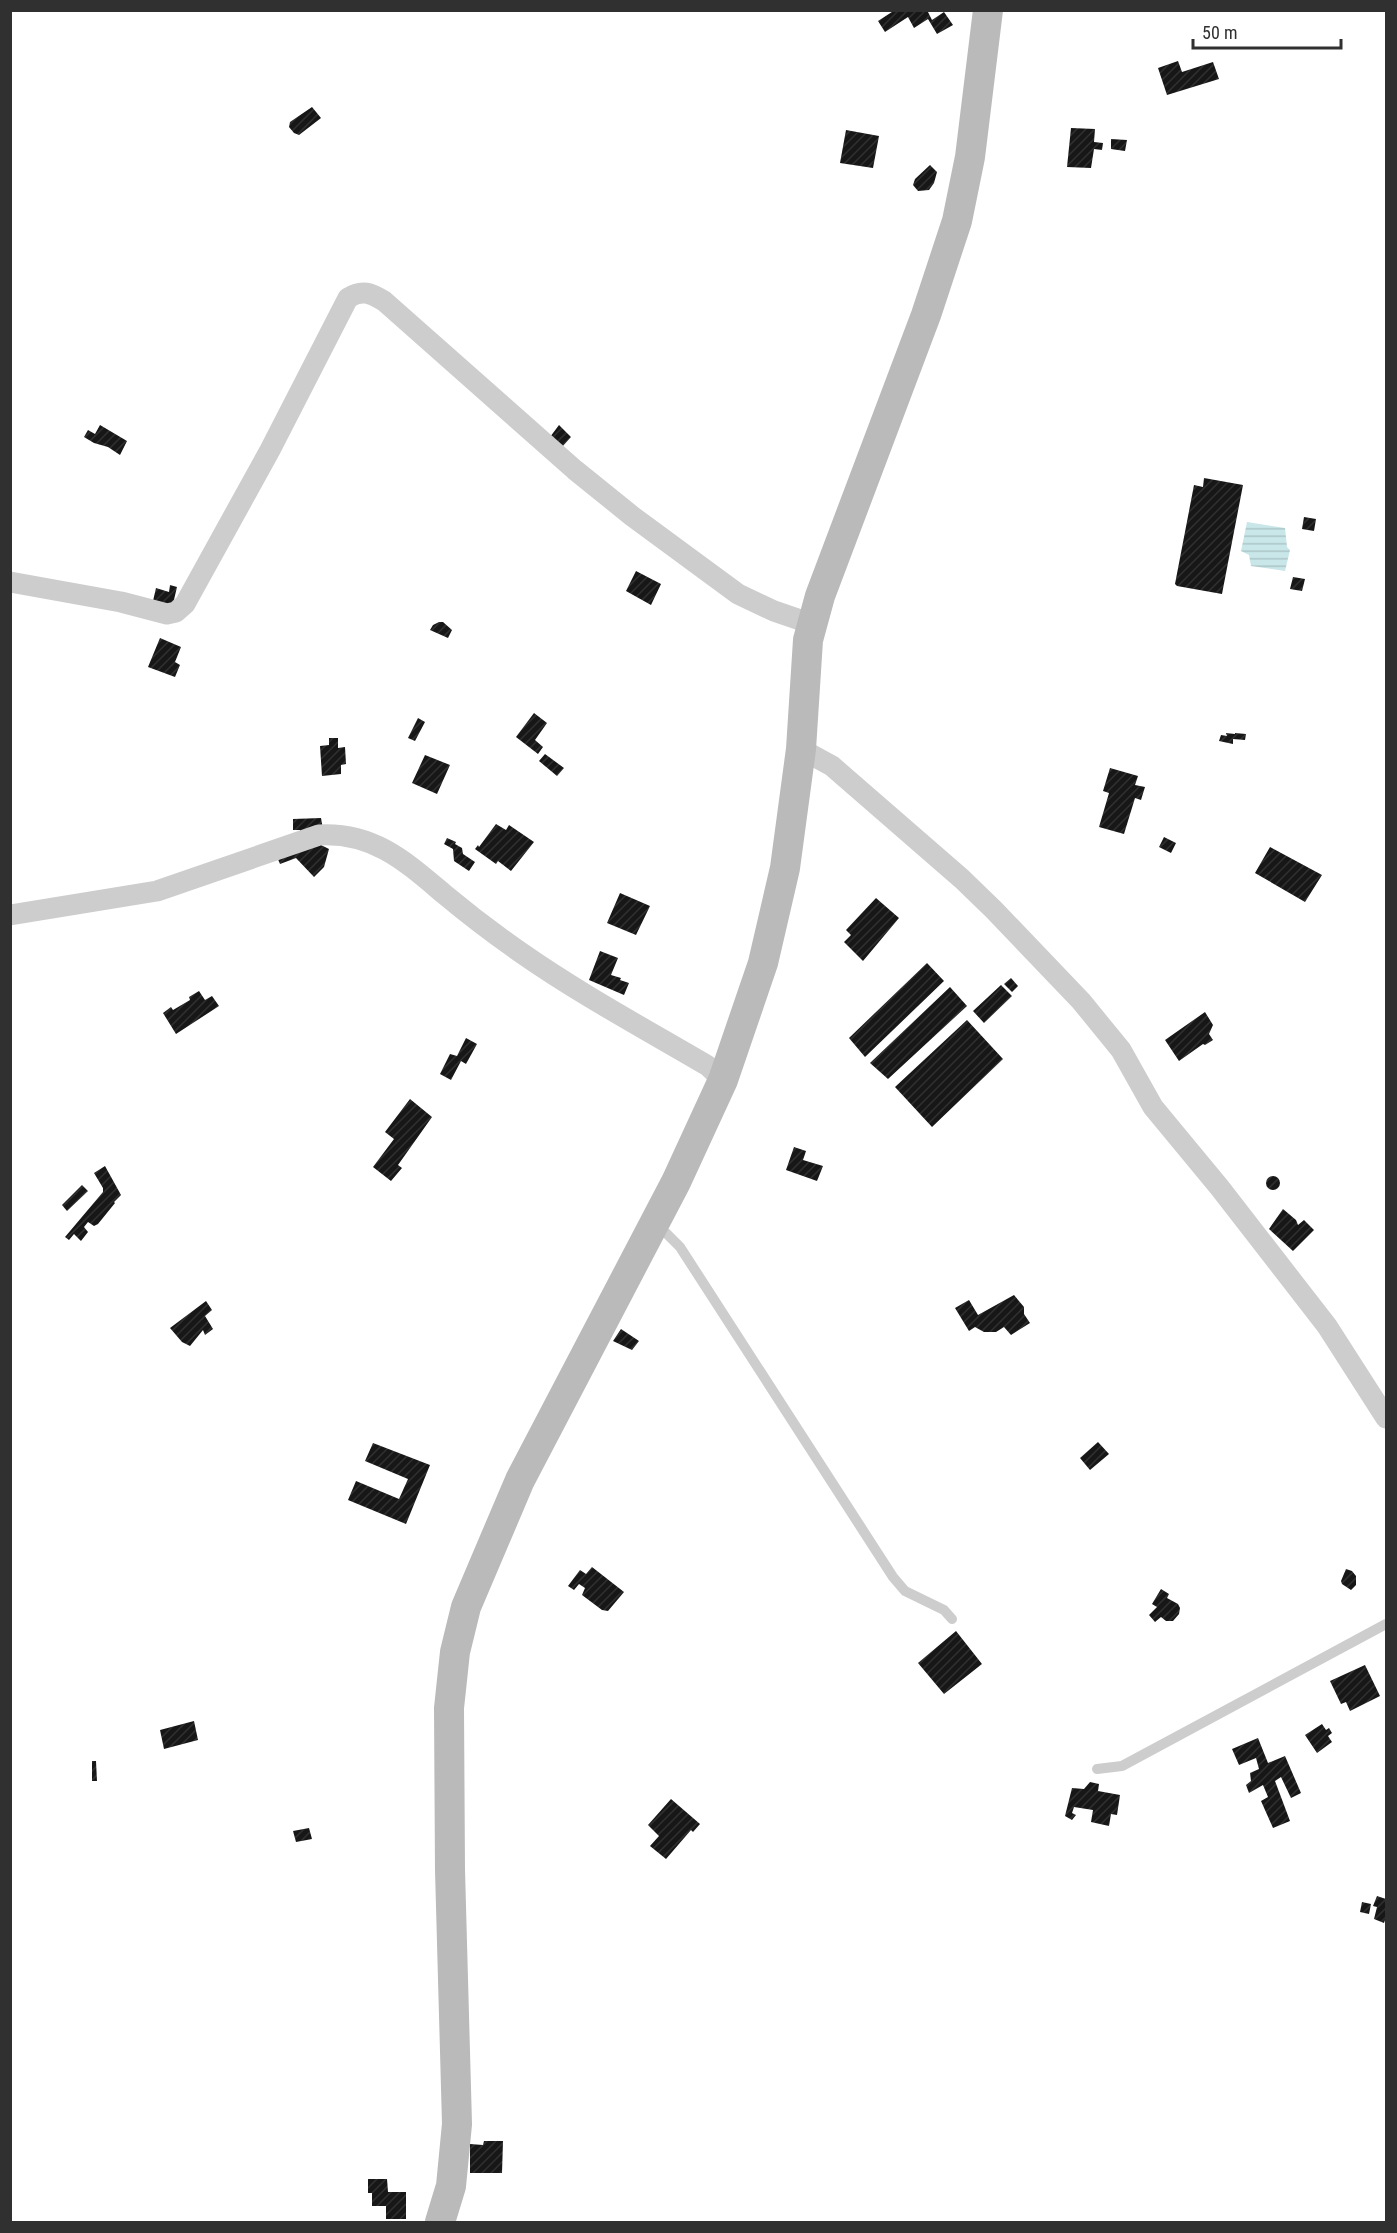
<svg xmlns="http://www.w3.org/2000/svg" width="1397" height="2233" viewBox="0 0 1397 2233" font-family="'Roboto Condensed',sans-serif">
  <defs>
    <pattern id="water-rules" width="6" height="5" patternUnits="userSpaceOnUse" patternTransform="scale(1.5)"><rect width="6" height="5" fill="#c9e6e9"/><path d="M0 2.5h6" fill="none" stroke="#adc6c8"/></pattern>
    <pattern id="building-hatch" width="6" height="6" patternUnits="userSpaceOnUse" patternTransform="scale(1.5)"><rect width="6" height="6" fill="#171717"/><path d="M-1 1l2-2M0 6l6-6M5 7l2-2" fill="none" stroke="#303030"/></pattern>
  </defs>
  <rect width="100%" height="100%" fill="#fff"/>
  <path fill="url(#water-rules)" d="M 1247,522 L 1285,528 L 1287,547 L 1290,550 L 1285,571 L 1251,566 L 1249,555 L 1241,551 Z"/>
  <path fill="url(#building-hatch)" d="M 895,10 L 927,10 L 932,20 L 944,12 L 953,25 L 937,34 L 928,19 L 914,28 L 908,17 L 885,32 L 878,21 Z
    M 1178,61 L 1182,72 L 1213,62 L 1219,79 L 1167,95 L 1158,68 Z
    M 312,107 L 321,118 L 299,135 L 294,133 L 289,127 L 290,122 Z
    M 1071,128 L 1095,129 L 1094,142 L 1103,143 L 1102,150 L 1094,149 L 1091,168 L 1067,167 Z
    M 846,130 L 879,136 L 873,168 L 840,163 Z
    M 1111,139 L 1127,140 L 1125,151 L 1111,149 Z
    M 930,165 L 937,172 L 934,183 L 929,190 L 918,191 L 913,185 L 915,179 Z
    M 100,425 L 127,441 L 120,455 L 108,447 L 94,443 L 84,437 L 88,430 L 95,434 Z
    M 559,425 L 571,437 L 562,447 L 550,437 Z
    M 1204,478 L 1243,485 L 1222,594 L 1177,586 L 1175,584 L 1194,485 L 1203,487 Z
    M 1304,517 L 1316,519 L 1314,531 L 1302,529 Z
    M 636,571 L 661,584 L 651,605 L 626,591 Z
    M 1293,577 L 1305,579 L 1302,591 L 1290,589 Z
    M 170,585 L 177,587 L 173,604 L 171,605 L 153,601 L 156,588 L 169,592 Z
    M 439,622 L 443,622 L 452,630 L 448,638 L 430,630 L 433,625 Z
    M 160,638 L 181,647 L 175,662 L 180,665 L 175,677 L 148,667 Z
    M 534,713 L 547,723 L 535,740 L 543,747 L 538,754 L 516,737 Z
    M 418,718 L 425,722 L 415,741 L 408,738 Z
    M 1226,733 L 1235,734 L 1235,733 L 1246,734 L 1245,740 L 1233,739 L 1233,744 L 1219,741 L 1221,735 L 1227,736 Z
    M 329,738 L 338,738 L 338,748 L 345,747 L 346,764 L 341,765 L 341,774 L 322,776 L 320,746 L 329,745 Z
    M 545,754 L 564,768 L 557,776 L 539,761 Z
    M 425,755 L 450,765 L 437,794 L 412,783 Z
    M 1110,768 L 1138,776 L 1135,785 L 1145,787 L 1141,800 L 1135,798 L 1124,834 L 1099,827 L 1109,793 L 1103,791 Z
    M 321,818 L 323,829 L 300,838 L 300,830 L 293,830 L 293,819 Z
    M 496,824 L 506,830 L 509,825 L 534,842 L 511,871 L 498,861 L 496,864 L 475,849 L 478,845 L 479,847 Z
    M 1164,837 L 1176,843 L 1171,853 L 1159,847 Z
    M 447,838 L 456,842 L 455,844 L 462,848 L 463,854 L 475,862 L 469,871 L 454,861 L 453,849 L 444,844 Z
    M 319,844 L 329,849 L 324,867 L 314,877 L 296,858 L 280,864 L 277,857 Z
    M 1270,847 L 1322,875 L 1305,902 L 1255,873 Z
    M 620,893 L 650,906 L 636,935 L 607,923 Z
    M 876,898 L 899,918 L 863,961 L 844,942 L 851,935 L 846,930 Z
    M 600,951 L 618,958 L 611,975 L 621,978 L 620,980 L 629,983 L 624,995 L 589,980 Z
    M 927,963 L 944,981 L 865,1057 L 849,1038 Z
    M 1011,978 L 1018,986 L 1012,992 L 1004,984 Z
    M 1001,985 L 1012,996 L 984,1023 L 973,1011 Z
    M 950,987 L 967,1006 L 888,1079 L 870,1063 Z
    M 199,991 L 205,1000 L 212,996 L 219,1006 L 176,1034 L 163,1013 L 171,1007 L 173,1010 L 190,1000 L 189,997 Z
    M 1205,1012 L 1213,1025 L 1209,1034 L 1213,1040 L 1205,1045 L 1203,1044 L 1179,1061 L 1165,1040 Z
    M 967,1020 L 1003,1059 L 932,1127 L 895,1087 Z
    M 466,1038 L 477,1044 L 466,1064 L 461,1061 L 451,1080 L 440,1074 L 450,1054 L 457,1056 Z
    M 410,1099 L 432,1117 L 398,1165 L 402,1168 L 391,1181 L 373,1167 L 394,1139 L 385,1132 Z
    M 794,1147 L 806,1151 L 803,1160 L 823,1166 L 817,1181 L 786,1170 Z
    M 105,1166 L 121,1195 L 114,1202 L 115,1203 L 98,1224 L 94,1226 L 88,1222 L 84,1227 L 88,1232 L 81,1241 L 74,1234 L 69,1240 L 65,1237 L 103,1192 L 103,1188 L 94,1173 Z
    M1266 1183a7 7 0 1 1 14 0a7 7 0 1 1-14 0Z
    M 82,1185 L 88,1191 L 67,1211 L 62,1205 Z
    M 1283,1209 L 1296,1220 L 1298,1225 L 1304,1220 L 1314,1230 L 1293,1251 L 1269,1229 Z
    M 1014,1295 L 1024,1307 L 1024,1314 L 1030,1323 L 1011,1335 L 1004,1327 L 996,1332 L 984,1332 L 975,1327 L 969,1331 L 955,1308 L 969,1300 L 978,1315 Z
    M 206,1301 L 212,1310 L 205,1316 L 213,1329 L 205,1335 L 203,1330 L 190,1346 L 182,1342 L 170,1328 Z
    M 621,1329 L 639,1341 L 632,1350 L 613,1341 Z
    M 1098,1442 L 1109,1454 L 1090,1470 L 1080,1458 Z
    M 373,1443 L 430,1465 L 406,1524 L 348,1500 L 356,1481 L 399,1499 L 408,1479 L 365,1461 Z
    M 592,1567 L 624,1592 L 608,1611 L 602,1610 L 582,1595 L 585,1588 L 579,1584 L 574,1590 L 568,1586 L 580,1570 L 586,1574 Z
    M 1346,1569 L 1352,1571 L 1356,1576 L 1356,1585 L 1351,1590 L 1342,1584 L 1341,1581 Z
    M 1161,1589 L 1169,1594 L 1167,1598 L 1178,1604 L 1180,1608 L 1179,1614 L 1173,1621 L 1166,1621 L 1161,1617 L 1155,1622 L 1149,1615 L 1157,1607 L 1152,1604 Z
    M 956,1631 L 982,1664 L 944,1694 L 918,1663 Z
    M 1365,1665 L 1380,1696 L 1350,1711 L 1346,1702 L 1341,1704 L 1330,1681 Z
    M 194,1721 L 198,1740 L 164,1749 L 160,1730 Z
    M 1322,1724 L 1326,1730 L 1329,1728 L 1332,1733 L 1328,1736 L 1332,1742 L 1317,1753 L 1305,1735 Z
    M 1258,1738 L 1268,1763 L 1285,1756 L 1301,1793 L 1291,1798 L 1281,1777 L 1275,1781 L 1290,1821 L 1273,1828 L 1261,1801 L 1268,1797 L 1263,1785 L 1249,1793 L 1246,1785 L 1251,1781 L 1250,1773 L 1259,1769 L 1256,1758 L 1239,1765 L 1232,1749 Z
    M 92,1761 L 96,1761 L 97,1781 L 92,1781 Z
    M 1090,1782 L 1099,1784 L 1098,1791 L 1120,1795 L 1117,1815 L 1111,1814 L 1109,1826 L 1091,1822 L 1093,1810 L 1074,1807 L 1072,1813 L 1076,1815 L 1072,1820 L 1065,1816 L 1072,1788 L 1084,1789 Z
    M 671,1799 L 700,1824 L 693,1832 L 691,1830 L 666,1859 L 650,1846 L 659,1836 L 648,1825 Z
    M 309,1828 L 312,1839 L 296,1842 L 293,1831 Z
    M 1377,1896 L 1386,1899 L 1386,1917 L 1384,1923 L 1374,1919 L 1377,1907 L 1373,1906 Z
    M 1362,1902 L 1371,1904 L 1369,1914 L 1360,1912 Z
    M 484,2141 L 503,2141 L 502,2173 L 470,2173 L 470,2144 L 483,2145 Z
    M 368,2179 L 387,2179 L 388,2192 L 406,2192 L 406,2219 L 386,2219 L 386,2206 L 372,2206 L 372,2193 L 368,2193 Z"/>
  <g fill="none" stroke-linecap="round" stroke-linejoin="round">
    <path stroke="#cdcdcd" stroke-width="10" d="M 654,1226 L 666,1233 L 680,1247 L 893,1577 L 905,1591 L 944,1610 L 952,1619
      M 1097,1769 L 1122,1766 L 1386,1624"/>
    <path stroke="#cdcdcd" stroke-width="21" d="M 10,582 L 121,602 L 167,614 L 176,612 L 185,604 L 270,450 L 348,298 C 362,289 371,293 384,301 L 575,470 L 632,516 L 738,594 L 774,611 L 812,624
      M 801,749 L 832,766 L 962,879 L 994,910 L 1081,1001 L 1121,1050 L 1153,1107 L 1220,1188 L 1327,1326 L 1386,1418
      M 10,915 L 157,891 L 319,835 C 373,832 405,861 444,894 C 468,914 494,934 520,952 C 580,994 645,1029 708,1066 L 723,1080"/>
    <path stroke="#bababa" stroke-width="30" d="M 440,2222 L 451,2186 L 457,2124 L 450,1870 L 449,1708 L 455,1652 L 466,1607 L 520,1480 L 676,1182 L 723,1080 L 763,963 L 785,868 L 801,749 L 808,640 L 820,596 L 926,315 L 957,221 L 970,157 L 988,10"/>
  </g>
  <rect width="1397" height="2233" fill="none" stroke="#303030" stroke-width="24"/>
  <path d="M1193 39v9h148v-9" fill="none" stroke="#303030" stroke-width="3"/>
  <text x="1202" y="39" font-size="18" fill="#303030" stroke="#ffffff" stroke-width="4.5" paint-order="stroke">50 m</text>
</svg>
